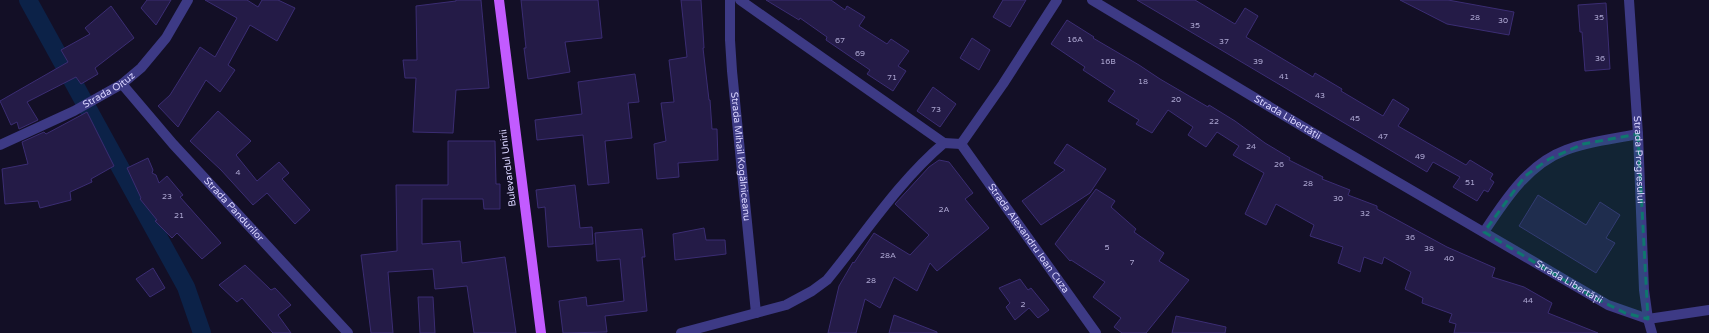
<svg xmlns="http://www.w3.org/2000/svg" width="1709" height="333" viewBox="0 0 1709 333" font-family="'Varela Round',sans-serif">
  <rect width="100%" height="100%" fill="#130f26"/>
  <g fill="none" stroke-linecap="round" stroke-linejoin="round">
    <path stroke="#0c2248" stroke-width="18" d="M 28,0 L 186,287 L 202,333"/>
  </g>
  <path fill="#241b47" stroke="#3b2d73" d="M 147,0 L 171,0 L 156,25 L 141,8 Z
    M 205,0 L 247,0 L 258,7 L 262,0 L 278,0 L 295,8 L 277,41 L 250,25 L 228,65 L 235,70 L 220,92 L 206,80 L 178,127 L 158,106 L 170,95 L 200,47 L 215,57 L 237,18 Z
    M 456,0 L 481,0 L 489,88 L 456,90 L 453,133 L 413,132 L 416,78 L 405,78 L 403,60 L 417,60 L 416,6 L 456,1 Z
    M 521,0 L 598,0 L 602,38 L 565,42 L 570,72 L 528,79 L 524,48 L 526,48 Z
    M 681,0 L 701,0 L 704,48 L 703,48 L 709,100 L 710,100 L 712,129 L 717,129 L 718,160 L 678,163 L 679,177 L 657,179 L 654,144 L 666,141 L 661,103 L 674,102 L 669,60 L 687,57 Z
    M 766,0 L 831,0 L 845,10 L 847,6 L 865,17 L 859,26 L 887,44 L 891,39 L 909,51 L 898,66 L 906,71 L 893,91 L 867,74 L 870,70 L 826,40 L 827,37 L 800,18 L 799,20 Z
    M 1003,0 L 1026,0 L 1010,27 L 993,17 Z
    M 1137,0 L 1195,0 L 1235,24 L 1245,8 L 1258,16 L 1246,37 L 1313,77 L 1315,73 L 1342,89 L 1341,91 L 1383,116 L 1393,99 L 1409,109 L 1398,126 L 1466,165 L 1470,160 L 1493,174 L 1490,179 L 1494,182 L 1488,192 L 1484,190 L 1477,201 L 1453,187 L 1460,177 L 1433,162 L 1427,172 Z
    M 1400,0 L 1448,0 L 1514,12 L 1509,35 L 1447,24 Z
    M 1606,3 L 1610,69 L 1585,71 L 1582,32 L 1580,32 L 1578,5 Z
    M 111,6 L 134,38 L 95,68 L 98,74 L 81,84 L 76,77 L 27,102 L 38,120 L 19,129 L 17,122 L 11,125 L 0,101 L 68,62 L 61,50 L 90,34 L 85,28 Z
    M 1067,20 L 1094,37 L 1093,38 L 1139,65 L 1160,79 L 1208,107 L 1209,105 L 1235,121 L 1265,143 L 1290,158 L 1289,160 L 1323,177 L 1322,179 L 1350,190 L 1348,195 L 1377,206 L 1377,209 L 1447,247 L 1495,268 L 1492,277 L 1524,287 L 1552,303 L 1548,313 L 1598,333 L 1454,333 L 1456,324 L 1449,322 L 1452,314 L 1422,303 L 1423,298 L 1405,289 L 1411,272 L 1384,257 L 1382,264 L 1364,257 L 1360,272 L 1338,263 L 1343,247 L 1310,236 L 1314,225 L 1276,204 L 1266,225 L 1245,214 L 1264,173 L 1233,155 L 1239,146 L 1217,132 L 1206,147 L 1188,135 L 1193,127 L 1168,110 L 1152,133 L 1136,124 L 1139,120 L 1108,101 L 1115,91 L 1083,70 L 1085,67 L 1051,44 Z
    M 972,38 L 990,50 L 979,70 L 960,58 Z
    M 635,74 L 639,102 L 628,103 L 632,138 L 605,141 L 609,183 L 588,185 L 583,135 L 537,140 L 535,120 L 582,114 L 578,82 Z
    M 933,87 L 956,104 L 940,127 L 917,111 Z
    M 218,111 L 251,141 L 236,155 L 257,181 L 279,162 L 289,173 L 282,179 L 310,210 L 295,224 L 267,193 L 253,205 L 221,170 L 190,141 Z
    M 87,112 L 114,166 L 91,179 L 92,182 L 70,192 L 71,200 L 40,208 L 38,201 L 5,204 L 2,169 L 28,164 L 22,142 L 44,132 L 46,134 Z
    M 448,141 L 495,141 L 496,184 L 500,184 L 500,209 L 484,209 L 483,199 L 422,199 L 422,244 L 460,241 L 462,263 L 505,257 L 516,333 L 474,333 L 467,286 L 435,289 L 433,269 L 388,272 L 393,333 L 371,333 L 361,255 L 397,251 L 396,185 L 448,185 Z
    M 1067,144 L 1106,169 L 1090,193 L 1041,225 L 1022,201 L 1065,170 L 1054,163 Z
    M 148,158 L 153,170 L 152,173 L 156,175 L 159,183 L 167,176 L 183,195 L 180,197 L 221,243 L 202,259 L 177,233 L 172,238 L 155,221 L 157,220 L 140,199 L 141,198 L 127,168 Z
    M 939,160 L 949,162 L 973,193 L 965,199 L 989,228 L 937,271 L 930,263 L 917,291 L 894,277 L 880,308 L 865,299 L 856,333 L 828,333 L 839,286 L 853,262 L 854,263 L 874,233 L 910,255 L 929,235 L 895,204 L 929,167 Z
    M 575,185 L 580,228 L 592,227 L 593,244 L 548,247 L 545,207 L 538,208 L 536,190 Z
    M 1096,189 L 1115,201 L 1111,207 L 1136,229 L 1134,232 L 1164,253 L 1159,261 L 1189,280 L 1146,333 L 1122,333 L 1114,327 L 1121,318 L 1093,297 L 1105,282 L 1071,260 L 1070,261 L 1055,244 Z
    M 1538,195 L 1586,225 L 1600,202 L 1620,215 L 1606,238 L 1615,243 L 1596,273 L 1519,226 Z
    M 704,228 L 706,240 L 725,240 L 726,254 L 675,260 L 673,234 Z
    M 642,229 L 645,257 L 642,257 L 647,311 L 605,316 L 607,332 L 563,333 L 559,301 L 586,297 L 587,306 L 624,301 L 620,259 L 597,261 L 595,233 Z
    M 245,265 L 271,290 L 275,288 L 291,305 L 278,315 L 291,333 L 273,333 L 242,298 L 237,302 L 219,285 Z
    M 153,268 L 165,288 L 150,297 L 136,279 Z
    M 1020,279 L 1028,290 L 1031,288 L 1049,310 L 1038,318 L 1029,308 L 1015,320 L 1006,307 L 1010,303 L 999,288 Z
    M 418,297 L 433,297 L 435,333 L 420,333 Z
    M 894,315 L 937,332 L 937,333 L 889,333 Z
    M 1176,316 L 1226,327 L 1225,333 L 1172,333 Z"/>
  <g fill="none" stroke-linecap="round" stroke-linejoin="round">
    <g stroke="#3d3a85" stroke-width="10">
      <path id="s1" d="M 730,0 L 730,40 L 732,71 L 756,313"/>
      <path d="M 740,0 L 944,143"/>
      <path id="s2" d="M 1629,0 L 1638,134 L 1644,290 L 1648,319"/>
      <path id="s3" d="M 122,84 L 173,144 L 348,333"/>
      <path id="s4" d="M 961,144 L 1096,333"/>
      <path id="s5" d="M 0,145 L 74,111 L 122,84 L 141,68 L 166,38 L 188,0"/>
      <path d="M 1484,232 C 1505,200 1528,164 1566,150 C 1589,141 1614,139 1638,134"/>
      <path d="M 681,333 L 786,305 L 812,291 L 827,280 C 865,234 898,182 944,143 L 961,144 L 1003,84 L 1057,0"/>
    </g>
    <g stroke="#3d3a85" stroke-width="10">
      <path id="s6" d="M 1092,0 L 1310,131 L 1608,305 L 1648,319 L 1709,310"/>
      <path d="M 1648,319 L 1652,333"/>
    </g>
    <path stroke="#c25bff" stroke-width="10" d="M 499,0 L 541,333"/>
  </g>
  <path fill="#0f766e" fill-opacity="0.2" stroke="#0f766e" stroke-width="3" stroke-dasharray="8 5" stroke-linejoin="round" d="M 1638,134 L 1648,319 L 1625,313 L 1589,295 L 1484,232 L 1525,176 L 1549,159 L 1583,144 Z"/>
  <g text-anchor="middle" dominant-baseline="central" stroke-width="3" stroke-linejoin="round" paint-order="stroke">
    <g font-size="8" fill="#aca6d1">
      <text x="1475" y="17">28</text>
      <text x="1599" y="17">35</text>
      <text x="1503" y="20">30</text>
      <text x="1195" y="25">35</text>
      <text x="1075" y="39">16A</text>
      <text x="840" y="40">67</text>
      <text x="1224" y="41">37</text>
      <text x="860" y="53">69</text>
      <text x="1600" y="58">36</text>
      <text x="1108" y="61">16B</text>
      <text x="1258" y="61">39</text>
      <text x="1284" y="76">41</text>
      <text x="892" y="77">71</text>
      <text x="1143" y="81">18</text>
      <text x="1320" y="95">43</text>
      <text x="1176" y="99">20</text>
      <text x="936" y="109">73</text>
      <text x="1355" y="118">45</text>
      <text x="1214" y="121">22</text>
      <text x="1383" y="136">47</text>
      <text x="1251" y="146">24</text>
      <text x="1420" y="156">49</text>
      <text x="1279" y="164">26</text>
      <text x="238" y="172">4</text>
      <text x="1470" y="182">51</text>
      <text x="1308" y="183">28</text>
      <text x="167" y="196">23</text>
      <text x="1338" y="198">30</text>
      <text x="944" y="209">2A</text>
      <text x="1365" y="213">32</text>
      <text x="179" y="215">21</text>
      <text x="1410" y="237">36</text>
      <text x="1107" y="247">5</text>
      <text x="1429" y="248">38</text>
      <text x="888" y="255">28A</text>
      <text x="1449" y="258">40</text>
      <text x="1132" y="262">7</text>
      <text x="871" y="280">28</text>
      <text x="1528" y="300">44</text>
      <text x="1023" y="304">2</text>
    </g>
    <g font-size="10" fill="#d9d4ff" stroke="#130f26">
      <text stroke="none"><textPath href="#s5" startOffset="122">Strada Oituz</textPath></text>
      <text stroke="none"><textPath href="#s6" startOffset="228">Strada Libertății</textPath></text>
      <text stroke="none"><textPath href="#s1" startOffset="157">Strada Mihail Kogălniceanu</textPath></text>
      <text stroke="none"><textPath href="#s2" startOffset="160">Strada Progresului</textPath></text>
      <text transform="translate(508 168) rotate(-97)">Bulevardul Unirii</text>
      <text stroke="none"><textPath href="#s3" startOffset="168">Strada Pandurilor</textPath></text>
      <text stroke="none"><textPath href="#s4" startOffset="116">Strada Alexandru Ioan Cuza</textPath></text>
      <text stroke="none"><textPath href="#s6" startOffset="554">Strada Libertății</textPath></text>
    </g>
  </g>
</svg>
